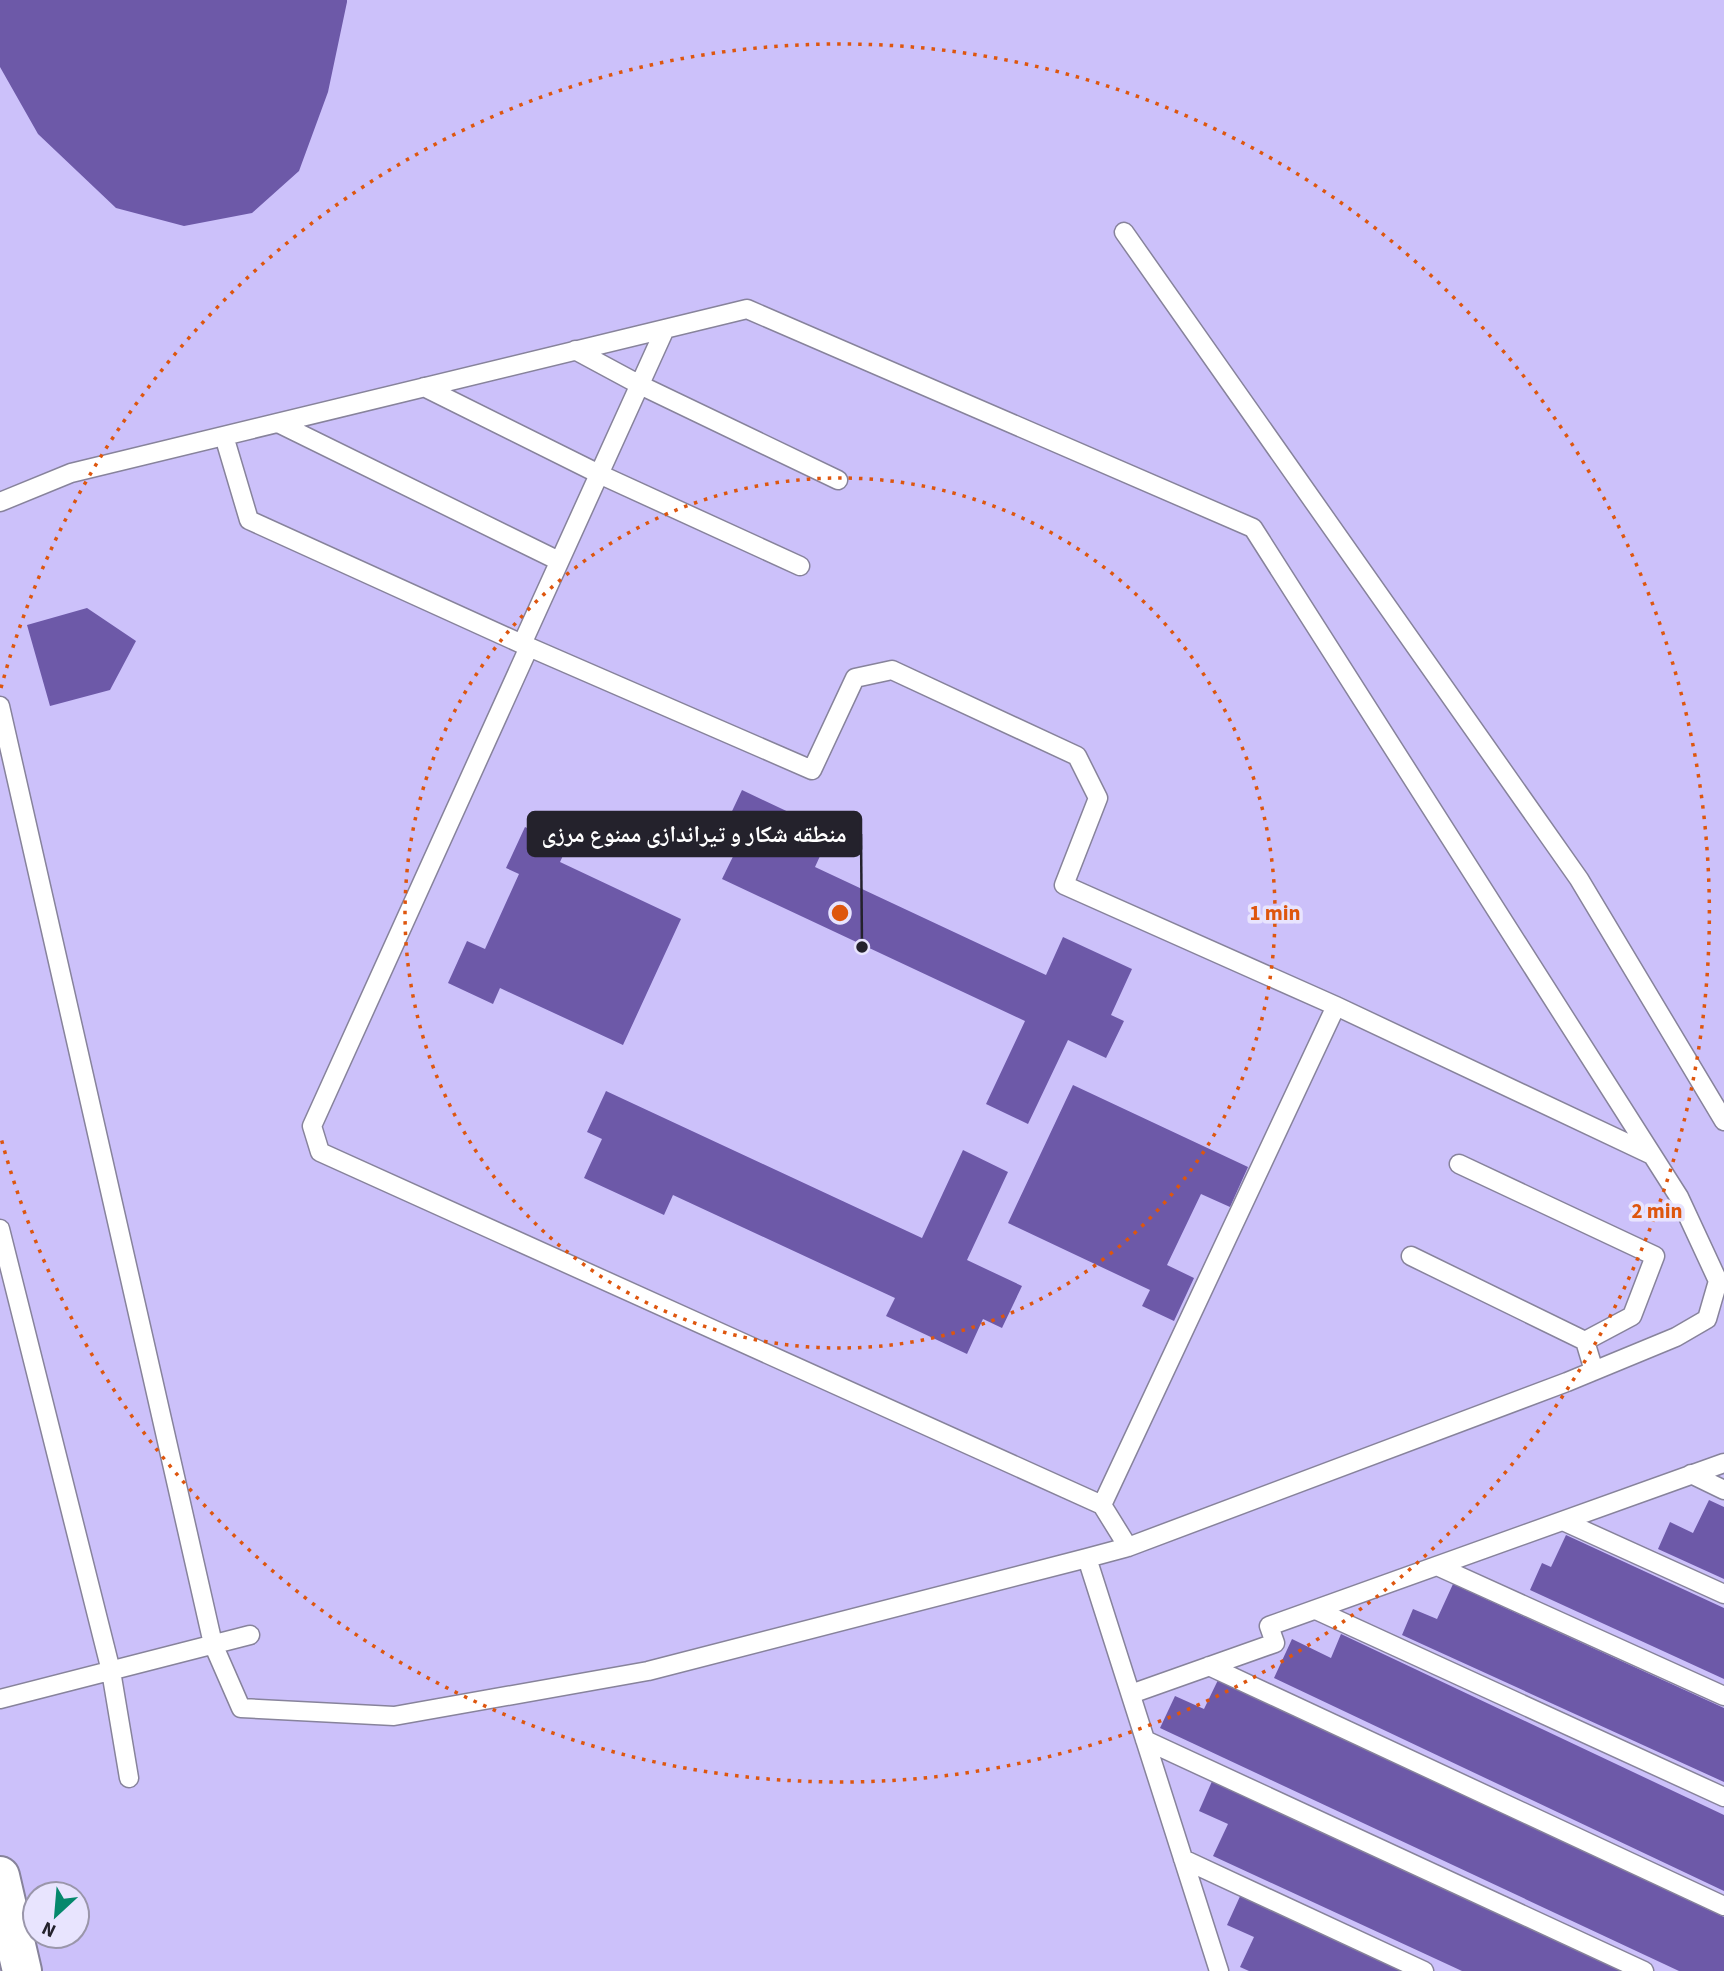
<svg xmlns="http://www.w3.org/2000/svg" width="1724" height="1971" viewBox="0 0 1724 1971" font-family="'Source Sans 3','Noto Naskh Arabic',sans-serif">
  <rect width="100%" height="100%" fill="#e8e4fe"/>
  <path fill="#ccc1fa" fill-rule="evenodd" d="M 0,0 L 1724,0 L 1724,1971 L 0,1971 ZM 35,1894 L 77,1894 L 77,1936 L 35,1936 Z"/>
  <path fill="#6d59a8" d="M 0,0 L 347,0 L 347,2 L 328,92 L 299,171 L 252,213 L 184,226 L 116,208 L 38,134 L 0,67 Z
    M 87,608 L 136,641 L 110,690 L 50,706 L 27,625 Z
    M 742,790 L 831,832 L 815,867 L 1046,975 L 1063,937 L 1132,969 L 1111,1015 L 1124,1021 L 1106,1058 L 1068,1040 L 1028,1124 L 986,1104 L 1025,1021 L 722,879 L 744,834 L 725,826 Z
    M 525,827 L 567,847 L 560,862 L 681,919 L 623,1045 L 500,988 L 493,1004 L 448,983 L 467,941 L 485,949 L 519,874 L 506,868 Z
    M 1073,1085 L 1248,1167 L 1230,1207 L 1201,1194 L 1167,1265 L 1194,1278 L 1174,1321 L 1142,1306 L 1150,1290 L 1008,1223 Z
    M 606,1091 L 922,1238 L 963,1150 L 1008,1172 L 967,1260 L 1022,1286 L 1002,1328 L 983,1319 L 967,1354 L 886,1316 L 895,1298 L 673,1195 L 664,1215 L 584,1178 L 602,1139 L 587,1132 Z
    M 1709,1500 L 1724,1507 L 1724,1579 L 1658,1549 L 1670,1522 L 1693,1533 Z
    M 1566,1535 L 1724,1608 L 1724,1679 L 1530,1590 L 1542,1563 L 1551,1567 Z
    M 1453,1584 L 1724,1708 L 1724,1782 L 1402,1635 L 1413,1609 L 1437,1619 Z
    M 1341,1634 L 1724,1815 L 1724,1891 L 1274,1678 L 1292,1639 L 1331,1658 Z
    M 1218,1680 L 1724,1917 L 1724,1971 L 1679,1971 L 1160,1728 L 1175,1696 L 1204,1709 Z
    M 1213,1779 L 1628,1971 L 1462,1971 L 1213,1856 L 1228,1824 L 1199,1811 Z
    M 1242,1892 L 1411,1971 L 1249,1971 L 1240,1967 L 1254,1937 L 1227,1925 Z"/>
  <g fill="none" stroke-linecap="round" stroke-linejoin="round">
    <g stroke="#87839b" stroke-width="21">
      <path id="service" d="M 1124,232 L 1579,879 L 1724,1121
        M 575,350 L 640,385 L 838,480
        M 424,387 L 599,474 L 800,566
        M 278,423 L 559,561
        M 224,436 L 249,520 L 522,644 L 812,770 L 855,678 L 892,670 L 1077,756 L 1098,798 L 1064,885 L 1336,1006 L 1652,1155
        M 0,502 L 71,473 L 747,309 L 1253,528 L 1679,1197 L 1718,1281 L 1707,1319 L 1676,1337 L 1567,1382 L 1128,1547 L 1087,1558 L 648,1671 L 394,1716 L 241,1708 L 213,1644 L 0,706
        M 522,644 L 665,329
        M 529,647 L 312,1126 L 320,1152 L 1102,1505 L 1128,1547
        M 1459,1164 L 1655,1256 L 1632,1316 L 1585,1341
        M 0,1229 L 111,1671 L 129,1778
        M 1411,1256 L 1585,1341 L 1594,1371
        M 1691,1474 L 1724,1490
        M 1102,1505 L 1336,1006
        M 1563,1521 L 1724,1594
        M 1087,1558 L 1219,1971
        M 1437,1566 L 1724,1696
        M 1316,1610 L 1724,1797
        M 1209,1666 L 1724,1906
        M 1131,1694 L 1275,1643 L 1269,1626 L 1724,1463
        M 0,1699 L 250,1635
        M 1145,1740 L 1644,1971
        M 1183,1859 L 1424,1971"/>
    </g>
    <g stroke="#87839b" stroke-width="42">
      <path id="secondary" d="M 0,1876 L 22,1971"/>
    </g>
    <use href="#service" stroke="#fff" stroke-width="18"/>
    <use href="#secondary" stroke="#fff" stroke-width="38"/>
  </g>
  <g fill="none" stroke="#de560e" stroke-width="3.5" stroke-dasharray="3.5 7">
    <circle cx="840" cy="913" r="435"/>
    <path d="M1 688A869 869 0 1 1 1 1138"/>
  </g>
  <circle cx="840" cy="913" r="10" fill="#de560e" stroke="#e8e4fe" stroke-width="3.5"/>
  <g font-size="21" text-anchor="middle" font-weight="bold" fill="#de560e" stroke="#e8e4fe" stroke-width="7" stroke-linejoin="round" paint-order="stroke">
    <text x="1275" y="920">1 min</text>
    <text x="1657" y="1218">2 min</text>
  </g>
  <path fill="none" stroke="#24222c" stroke-width="2.5" d="M862 947L861 834"/>
  <circle fill="#24222c" stroke="#e8e4fe" stroke-width="2.5" cx="862" cy="947" r="7"/>
  <rect fill="#24222c" stroke="#24222c" stroke-width="2.5" x="528" y="812" width="333" height="44" rx="7"/>
  <g font-size="23" text-anchor="middle" font-weight="bold" fill="#fff">
    <text x="694" y="842">منطقه شکار و تیراندازی ممنوع مرزی</text>
  </g>
  <g transform="translate(56 1915) rotate(206)"><circle r="33" fill="#e8e4fe" stroke="#9a96aa" stroke-width="2"/>
  <path d="M0-5L12 26L0 18L-12 26Z" fill="#05886c"/>
  <text y="-10" font-size="19" font-weight="bold" text-anchor="middle" fill="#24222c">N</text>
  </g>
</svg>
